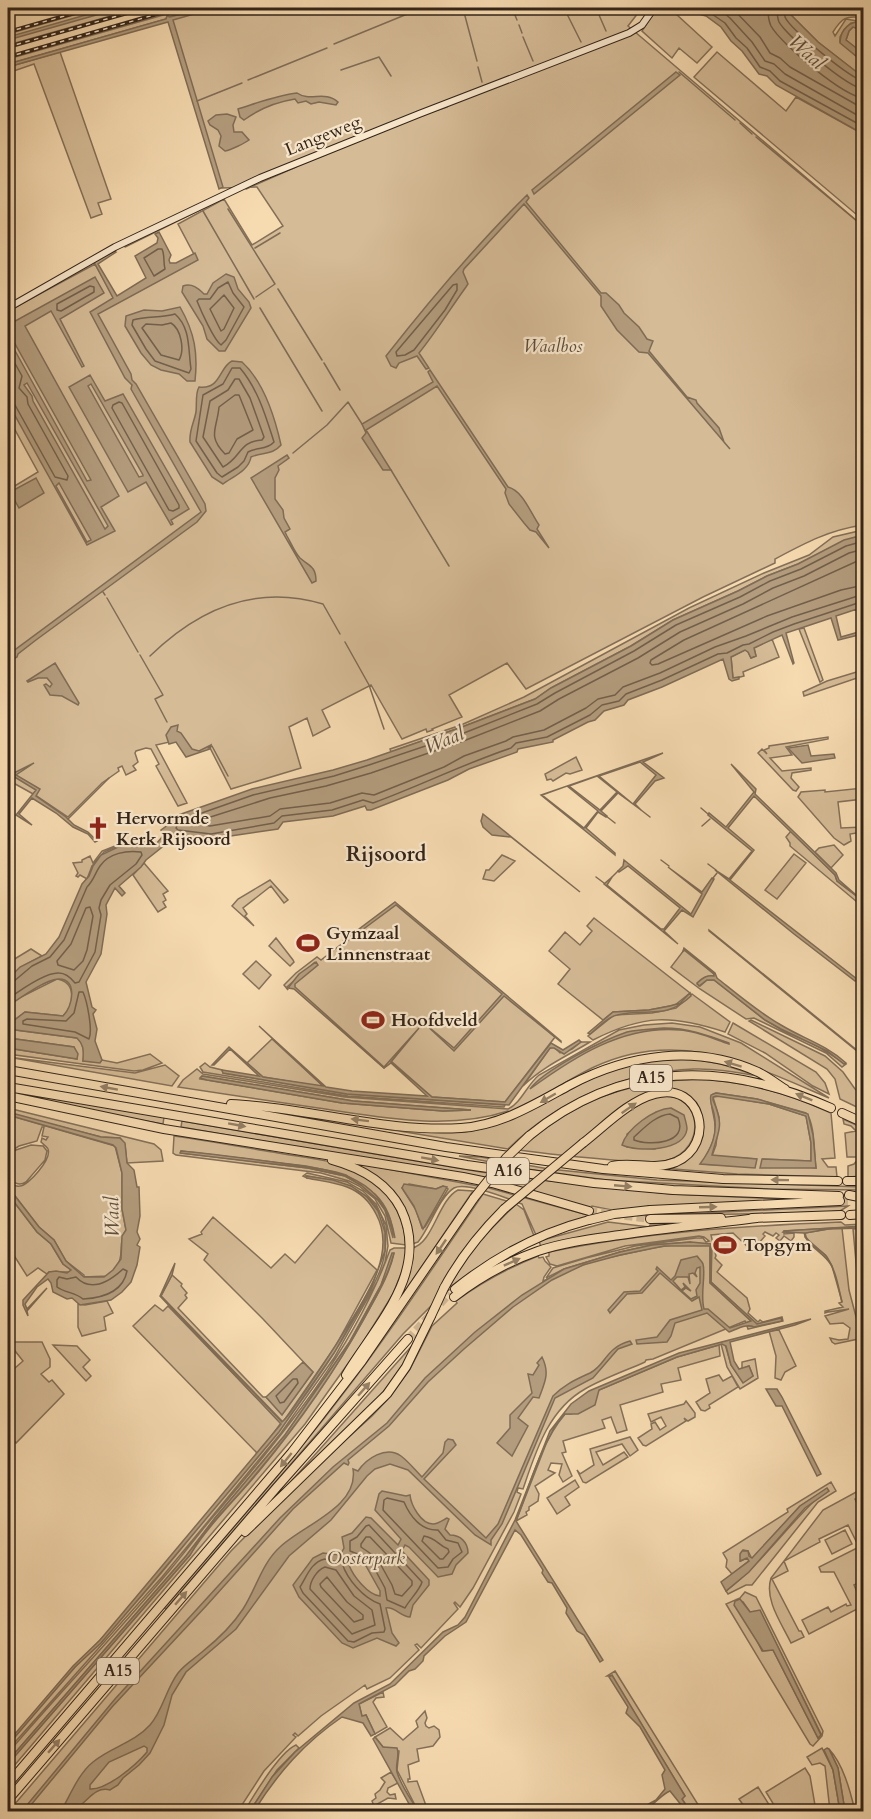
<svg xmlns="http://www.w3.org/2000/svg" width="871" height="1819" viewBox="0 0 871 1819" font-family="Cardo,serif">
  <rect width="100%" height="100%" fill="#f6dab0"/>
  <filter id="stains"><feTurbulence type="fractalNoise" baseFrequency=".00333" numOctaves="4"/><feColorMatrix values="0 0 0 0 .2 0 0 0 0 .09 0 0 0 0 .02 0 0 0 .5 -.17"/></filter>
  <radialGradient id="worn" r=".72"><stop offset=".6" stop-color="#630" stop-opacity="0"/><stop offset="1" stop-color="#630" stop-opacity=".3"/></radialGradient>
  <path fill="#d5bb96" stroke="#847058" stroke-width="1.5" fill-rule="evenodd" d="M 98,8 L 139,8 L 8,45 L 8,34 Z
    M 188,8 L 204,8 L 170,17 L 167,16 L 166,19 L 8,64 L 8,59 Z
    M 214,8 L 642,8 L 628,26 L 863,226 L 863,525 C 829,530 805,543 775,559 L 775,563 L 703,597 L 526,689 L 507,663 L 449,695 L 462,717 L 432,729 L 433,730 L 427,732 L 426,729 L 402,739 L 371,685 L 322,710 L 330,727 L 313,736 L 307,718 L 289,727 L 301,768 L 231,789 L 210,748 L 186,756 L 178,740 L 156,745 L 187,803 L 178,806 L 156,766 L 159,764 L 151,749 L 146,748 L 136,751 L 135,753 L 138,762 L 133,766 L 136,770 L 126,775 L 122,766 L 118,768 L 119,771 L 102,783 L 68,817 L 35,795 L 8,780 L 8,490 L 38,472 L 8,417 L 8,311 L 95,264 L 114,298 L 115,304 L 197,260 L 178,224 L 224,199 L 252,245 L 283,226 L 257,187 L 222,188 L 171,19 Z
    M 657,8 L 682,8 L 676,14 L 712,47 L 697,63 L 679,48 L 672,58 L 642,31 Z
    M 791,8 L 863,8 L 863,18 C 846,15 842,18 833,32 L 835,36 L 846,19 L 863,22 L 863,24 L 851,23 L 844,30 L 840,37 L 840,42 L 856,56 L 863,56 L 863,77 L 818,42 L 791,15 Z
    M 853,27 L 863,30 L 863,51 L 859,51 L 846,40 L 849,31 Z
    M 60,52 L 111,199 L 98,203 L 102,214 L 91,218 L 34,64 L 8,73 L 8,67 Z
    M 717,52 L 786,111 L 796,97 L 863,134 L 863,220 L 695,78 L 694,77 Z
    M 863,530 L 863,535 L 844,541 L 798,564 L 767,576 L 738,591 L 673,620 L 631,646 L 551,688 L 535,699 L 462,727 L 391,752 L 390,749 L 461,725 L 524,697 L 689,608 L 764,573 L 809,555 L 833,537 Z
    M 804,628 L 823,680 L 820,682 L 799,629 Z
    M 772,639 L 779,657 L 743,672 L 744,676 L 733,679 L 731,657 L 745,650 L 748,652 L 751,658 L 756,656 L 754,648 Z
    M 863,670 L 863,676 L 804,696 L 803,692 L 827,681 Z
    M 828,737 L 828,739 L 786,747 L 792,755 L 770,758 L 782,771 L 811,768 L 811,770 L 792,773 L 791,778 L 799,787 L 796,791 L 793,790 L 758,753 L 762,749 L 767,754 L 764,750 L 769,748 L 769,746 Z
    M 576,757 L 582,770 L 570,774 L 566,773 L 553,781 L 551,779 L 547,780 L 545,774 Z
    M 863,788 L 863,799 L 838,802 L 841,828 L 863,827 L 862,832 L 850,834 L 851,841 L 844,845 L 834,838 L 798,797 L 801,792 L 825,790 L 825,792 Z
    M 791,831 L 835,875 L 837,881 L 863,901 L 863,907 L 790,846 L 790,843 L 786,837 Z
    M 148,841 L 156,842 L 118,846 L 104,852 L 92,866 L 87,879 L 80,875 L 78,877 L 76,876 L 78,873 L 73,863 L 82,862 L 82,860 L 90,856 L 93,863 L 102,851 L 115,846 Z
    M 834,845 L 843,855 L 831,868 L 815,852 L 819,848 Z
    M 794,854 L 806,863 L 777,899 L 765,890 Z
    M 502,855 L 515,861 L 494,881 L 483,879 L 486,870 L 489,870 Z
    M 144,863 L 168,891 L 163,894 L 166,900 L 163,902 L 166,907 L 158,912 L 133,875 Z
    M 270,880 L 288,900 L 284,903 L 271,886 L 243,908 L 247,914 L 245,916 L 254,926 L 232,906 L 238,899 Z
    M 393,904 L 396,904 L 555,1037 L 505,1102 L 432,1097 L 391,1061 L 384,1068 L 292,986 L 315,962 L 287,987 L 288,990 L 284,985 L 296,973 L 317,957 L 321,960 Z
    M 594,918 L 690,993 L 675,1005 L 649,1010 L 613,1012 L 603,1020 L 558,984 L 570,969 L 549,951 L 565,932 L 580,945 L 592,931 L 587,926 Z
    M 276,938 L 293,960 L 294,962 L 290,966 L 269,946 Z
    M 31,949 L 42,956 L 21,967 L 8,979 L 8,963 Z
    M 684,950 L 714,974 L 714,976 C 706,976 703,978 697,984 L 700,986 L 707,980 L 714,980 L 765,1020 L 784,1031 L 816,1045 L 846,1064 L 842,1067 L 826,1053 L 754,1018 L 746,1019 L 700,989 L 671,967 Z
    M 256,961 L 271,975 L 259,989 L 243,974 Z
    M 57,979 C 76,982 75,1004 63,1016 L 25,1012 L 8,1025 L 8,1006 L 21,997 Z
    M 692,994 L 730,1022 L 725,1032 C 672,1015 644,1014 593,1040 L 588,1036 L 614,1015 L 652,1013 L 676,1008 Z
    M 751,1020 L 825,1056 L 843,1072 L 855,1089 L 863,1095 L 863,1110 L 840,1099 L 835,1079 L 827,1069 L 749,1021 Z
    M 672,1023 L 700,1027 L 741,1043 L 829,1098 C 751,1065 679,1027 594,1067 C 565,1081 539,1100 510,1113 L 508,1111 C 447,1131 380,1117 318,1108 C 272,1101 225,1094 178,1087 L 183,1080 L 197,1069 L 203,1074 L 345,1097 L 508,1109 C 521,1103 527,1085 539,1075 L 619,1030 L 644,1025 ZM 202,1076 L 353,1101 L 471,1110 L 443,1111 L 342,1103 L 207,1080 L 200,1079 Z
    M 733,1023 L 816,1072 L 825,1083 L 829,1094 L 813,1086 L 765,1053 L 728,1034 Z
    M 8,1029 L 77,1038 C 84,1044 85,1052 83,1061 L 100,1062 L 102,1060 L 117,1063 L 150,1054 L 162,1063 L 143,1070 L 134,1071 L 8,1054 L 8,1048 L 77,1059 L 74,1047 L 8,1038 Z
    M 272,1039 L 324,1087 L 263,1077 L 247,1063 Z
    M 581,1042 L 590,1042 C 567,1056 542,1067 523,1086 L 550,1048 L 554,1047 L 560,1053 L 572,1049 Z
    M 8,1057 L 135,1073 L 165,1065 L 179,1076 L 172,1086 Z
    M 688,1058 L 721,1064 L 758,1076 C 737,1072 715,1068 694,1069 C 624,1072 558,1100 508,1149 L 296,1114 L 464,1132 C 511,1126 548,1099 589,1080 C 603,1073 621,1065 637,1062 C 653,1059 672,1060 688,1058 Z
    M 205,1063 L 210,1067 L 222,1070 L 223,1073 L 347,1094 L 505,1105 L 504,1107 L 348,1096 L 203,1072 L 200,1067 Z
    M 705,1079 C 754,1084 786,1093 831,1113 L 835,1158 L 822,1159 L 828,1167 L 836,1167 L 837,1177 L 737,1174 L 661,1168 L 674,1164 L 701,1132 L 687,1097 L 647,1094 L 580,1151 C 598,1136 632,1104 654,1098 C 701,1085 711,1150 665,1161 C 652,1165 637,1162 624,1161 C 589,1158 554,1155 519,1150 C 575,1099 630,1080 705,1079 ZM 716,1093 L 757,1099 L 806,1113 C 815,1122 814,1154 816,1168 L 762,1159 L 811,1161 L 811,1143 L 806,1116 L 769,1104 L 721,1096 L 713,1097 L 719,1117 L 716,1145 L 712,1156 L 756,1159 L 755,1167 L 702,1164 C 706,1154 714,1145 715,1132 C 717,1118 708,1107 713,1094 ZM 655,1113 L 655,1149 L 627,1147 L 627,1134 Z
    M 8,1091 L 164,1117 L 163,1124 L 100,1113 L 8,1092 Z
    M 8,1108 L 154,1144 L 161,1150 L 163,1161 L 127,1163 L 125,1145 L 120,1138 L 101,1137 L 19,1116 L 8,1112 Z
    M 8,1115 L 115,1146 L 122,1173 L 122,1209 L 126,1230 C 115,1246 130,1259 107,1276 L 84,1277 L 84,1275 L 66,1261 L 54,1240 L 39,1227 L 8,1187 L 8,1179 C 11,1183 14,1187 20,1186 C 28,1186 52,1159 48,1149 C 47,1147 43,1144 41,1142 L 42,1138 L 46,1140 L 48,1137 L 42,1136 L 44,1127 L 42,1127 L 37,1141 L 19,1146 L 8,1153 Z
    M 843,1119 L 863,1128 L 863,1176 L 848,1177 L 848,1166 L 854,1164 L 860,1157 L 847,1157 L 845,1133 L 856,1131 L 851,1126 L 844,1124 Z
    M 182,1121 L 481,1172 L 551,1181 L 671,1194 L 801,1200 L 622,1212 L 592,1206 L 591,1208 L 477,1178 L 181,1127 Z
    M 174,1136 C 209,1141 243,1147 278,1153 C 307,1158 341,1160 366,1176 C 391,1192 404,1217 406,1245 L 391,1243 L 385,1216 L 375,1199 L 359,1186 L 349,1181 L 321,1173 L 176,1155 L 173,1153 ZM 181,1151 L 306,1166 L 336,1172 L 346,1175 L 375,1194 C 387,1206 393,1221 393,1238 L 385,1210 L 378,1200 L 361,1185 L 345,1176 L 308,1168 L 181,1153 Z
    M 31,1145 L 43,1146 L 47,1151 L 45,1160 L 26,1182 C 18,1187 13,1182 8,1176 L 8,1156 L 16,1150 Z
    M 459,1156 L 481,1157 L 549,1169 L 657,1180 L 863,1187 L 863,1190 L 768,1189 L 606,1180 L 527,1169 Z
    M 345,1161 L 489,1188 L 595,1217 L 536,1235 L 522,1204 C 509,1199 466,1181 454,1188 C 440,1196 429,1229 418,1242 L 412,1244 L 399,1202 ZM 409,1184 L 436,1189 L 443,1186 L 448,1189 L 425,1227 L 422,1228 L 416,1210 L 402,1188 Z
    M 307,1173 L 347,1182 L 363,1191 L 376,1204 L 386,1225 L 388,1246 L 385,1262 L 378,1280 L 334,1358 L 281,1433 L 162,1577 L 8,1750 L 8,1745 C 30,1719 53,1692 76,1666 C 100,1639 126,1614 150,1586 C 171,1562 190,1537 210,1513 C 264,1451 316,1388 356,1316 C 367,1296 383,1273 385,1250 C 391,1196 351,1183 307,1176 L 307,1178 L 303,1176 Z
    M 458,1190 L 473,1191 L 386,1319 L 412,1248 C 433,1244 438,1200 458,1190 Z
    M 8,1194 L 37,1232 L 51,1244 L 63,1264 L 71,1270 L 70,1272 L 49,1272 L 47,1274 L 38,1268 L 27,1276 L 8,1246 Z
    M 483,1194 L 510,1202 L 489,1221 L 433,1304 L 403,1334 L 166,1609 L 164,1608 C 223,1539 284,1471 339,1399 C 390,1333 436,1263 483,1194 Z
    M 516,1204 L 524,1210 L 534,1236 L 486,1262 L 445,1293 L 473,1247 Z
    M 848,1206 L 840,1211 L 829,1212 L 644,1216 Z
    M 213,1217 L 271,1268 L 285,1254 L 295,1263 L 327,1225 L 377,1270 L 335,1347 L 283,1422 L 161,1296 L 172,1275 L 182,1284 L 181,1286 L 187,1293 L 185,1295 L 187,1298 L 178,1308 L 263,1397 L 266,1397 L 282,1414 L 313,1372 L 263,1319 L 204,1260 L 208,1254 L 189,1239 L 202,1234 L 201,1232 Z
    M 608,1222 L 649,1227 L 650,1225 L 682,1225 L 541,1247 L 539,1241 Z
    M 841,1222 L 845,1225 L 863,1224 L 863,1226 L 842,1228 L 849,1290 L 860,1332 L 858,1339 L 835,1344 L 832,1342 L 830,1338 L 839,1340 L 848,1339 L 850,1328 L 843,1323 L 830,1324 L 825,1316 L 849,1309 L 829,1312 L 827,1311 L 828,1312 L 825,1313 L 825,1311 L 843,1307 L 839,1303 L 842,1302 L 841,1298 L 832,1266 L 825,1255 L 805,1237 L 805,1233 L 834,1228 L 784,1231 L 784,1234 L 794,1233 L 794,1237 L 791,1241 L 784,1236 L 780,1241 L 776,1238 L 779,1235 L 776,1233 L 773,1236 L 765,1232 L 763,1234 L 765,1236 L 752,1251 L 733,1233 L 711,1235 L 716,1256 L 715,1258 L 722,1265 L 717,1272 L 747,1298 L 750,1309 L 748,1313 L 758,1322 L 760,1320 L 763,1322 L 782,1317 L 783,1321 L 748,1329 L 747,1326 L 758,1326 L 781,1320 L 757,1324 L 711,1282 L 712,1247 L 710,1246 L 710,1283 L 751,1321 L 746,1323 L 745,1321 L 653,1359 L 646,1360 L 645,1362 C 625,1371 604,1378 585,1389 C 548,1410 536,1451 523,1489 L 518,1488 L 517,1492 L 521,1494 L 514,1512 L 473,1588 L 460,1607 L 455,1602 L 454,1603 L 458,1609 L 421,1648 L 417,1644 L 415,1645 L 419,1650 L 390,1678 L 367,1689 L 365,1685 L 321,1716 L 298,1736 L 295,1733 L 293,1735 L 296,1737 L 264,1771 L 238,1811 L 8,1812 L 231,1551 L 299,1482 L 372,1416 L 387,1400 L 410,1369 L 432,1326 L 457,1303 L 456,1301 C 482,1282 508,1268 538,1256 L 539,1258 L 543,1257 L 545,1261 L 551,1267 L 544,1277 L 543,1281 L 593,1261 L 653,1248 L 691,1242 L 652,1245 L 620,1252 L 564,1269 L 546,1278 L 553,1268 L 586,1258 L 635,1246 L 696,1238 L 703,1238 L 706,1242 L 709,1241 L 704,1237 L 699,1236 L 625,1246 L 557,1266 L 550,1264 L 546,1257 L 549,1256 L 549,1252 C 645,1232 743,1226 841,1222 Z
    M 863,1228 L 863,1299 L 857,1273 L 853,1229 Z
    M 394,1248 L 406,1248 L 406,1261 L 393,1294 L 362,1344 L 305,1424 L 8,1773 L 8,1764 L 190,1555 C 209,1524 237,1498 260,1470 C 299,1423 334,1373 364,1319 C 375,1298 389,1277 394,1253 L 381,1285 L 349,1343 L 285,1435 L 215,1518 L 186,1556 L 8,1761 L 8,1753 C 61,1691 118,1632 170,1570 C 187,1550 202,1529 219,1510 C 286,1431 354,1349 390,1250 Z
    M 107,1301 L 113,1313 L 104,1317 L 106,1330 L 82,1336 L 78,1327 L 78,1304 L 85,1305 Z
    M 155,1305 L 163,1311 L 168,1306 L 281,1423 L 258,1454 L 133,1326 Z
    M 779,1330 L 796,1366 L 785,1372 L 781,1380 L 775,1378 L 776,1356 L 769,1331 Z
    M 418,1339 L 400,1371 L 375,1402 L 271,1504 Z
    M 8,1342 L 42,1342 L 50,1359 L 50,1367 L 41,1374 L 49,1382 L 52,1380 L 64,1394 L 16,1443 L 8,1433 L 8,1368 L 15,1368 L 23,1361 Z
    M 721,1344 L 725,1344 L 731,1365 L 743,1382 L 753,1376 L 749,1366 L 742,1369 L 742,1362 L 755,1359 L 758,1378 L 740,1389 L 727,1367 Z
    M 53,1345 L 77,1346 L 90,1360 L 83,1367 L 91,1376 L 86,1381 Z
    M 719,1345 L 720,1356 L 678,1368 L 681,1380 L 661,1384 L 663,1392 L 620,1405 L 627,1430 L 617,1433 L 611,1417 L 602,1420 L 605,1428 L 563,1441 L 566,1452 L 562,1453 L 572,1476 L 563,1482 L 559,1475 L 562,1464 L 551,1463 L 548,1470 L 555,1473 L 535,1486 L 539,1494 L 538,1501 L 529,1507 L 529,1510 L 526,1512 L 527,1515 L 516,1521 C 530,1485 540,1444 565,1414 L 571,1414 L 588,1408 L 599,1390 L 677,1357 Z
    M 719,1375 L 723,1381 L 732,1376 L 738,1387 L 709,1405 L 710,1408 L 705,1411 L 701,1410 L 696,1402 L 710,1393 L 706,1379 Z
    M 686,1401 L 695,1413 L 695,1417 L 688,1421 L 684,1418 L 686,1421 L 646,1446 L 643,1445 L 638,1438 L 652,1429 L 651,1424 L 655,1422 L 660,1430 L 666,1426 L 661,1417 L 651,1422 L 648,1414 L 684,1404 Z
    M 630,1437 L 638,1450 L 630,1456 L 622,1444 L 596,1452 L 603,1465 L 624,1452 L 628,1457 L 586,1483 L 583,1482 L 577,1470 L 580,1474 L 594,1465 L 590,1449 Z
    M 575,1480 L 579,1487 L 565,1497 L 570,1505 L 557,1514 L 547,1498 Z
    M 831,1482 L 836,1491 L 818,1502 L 752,1585 L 746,1585 L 728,1594 L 726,1591 C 764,1562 791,1520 827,1489 L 800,1506 L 752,1559 L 748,1551 L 743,1550 L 741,1561 L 747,1558 L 750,1560 L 732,1574 L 726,1567 L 727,1560 L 723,1553 L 788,1512 L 787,1509 Z
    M 858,1491 L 861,1496 L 855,1499 L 863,1516 L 863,1538 L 856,1541 L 848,1525 L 819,1539 L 820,1542 L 784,1561 L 788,1571 L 772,1579 L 799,1631 L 801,1631 L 804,1637 L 791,1643 C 782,1624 764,1600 771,1578 L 823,1510 Z
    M 845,1530 L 852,1544 L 832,1554 L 825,1540 Z
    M 863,1545 L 863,1581 L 854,1585 L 863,1606 L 809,1634 L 802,1620 L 828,1607 L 831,1612 L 846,1604 L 847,1606 L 851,1605 L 834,1572 L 821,1572 L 819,1567 Z
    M 745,1592 L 756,1597 L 823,1731 L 822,1736 L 813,1746 L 810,1744 L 726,1604 L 740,1598 ZM 737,1600 L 743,1602 L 750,1612 L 760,1611 L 821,1734 L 818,1738 L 773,1650 L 762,1651 Z
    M 615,1671 L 702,1811 L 690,1811 L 682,1799 L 685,1796 L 612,1676 L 607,1676 Z
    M 383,1692 L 384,1697 L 376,1698 L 373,1702 L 387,1727 L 375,1734 L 366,1715 L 362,1717 L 359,1704 Z
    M 425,1711 L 427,1718 L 425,1723 L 426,1726 L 429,1728 L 434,1726 L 439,1730 L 440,1737 L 433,1746 L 417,1749 L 419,1761 L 408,1765 L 410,1779 L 408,1779 L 408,1782 L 417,1781 L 428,1811 L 418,1811 L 397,1770 L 399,1751 L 383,1747 L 375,1737 L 390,1728 L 403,1740 L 418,1727 L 416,1721 Z
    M 296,1745 L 299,1748 L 277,1770 L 250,1811 L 244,1812 C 254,1795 279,1752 296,1745 Z
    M 822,1748 L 833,1770 L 840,1811 L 830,1811 L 825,1766 L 820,1763 L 812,1765 L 807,1757 Z
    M 829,1749 C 843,1764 850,1790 855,1811 L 845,1811 L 838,1768 Z
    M 805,1768 L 810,1776 L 816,1811 L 789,1811 L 785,1805 L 777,1810 L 766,1792 Z
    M 391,1772 L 398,1783 L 388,1788 L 387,1792 L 390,1795 L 395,1794 L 396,1799 L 388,1798 L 374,1806 L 372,1801 L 376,1798 L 375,1794 L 380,1790 L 385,1782 L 381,1778 Z
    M 758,1787 L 773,1811 C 755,1812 749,1815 739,1799 Z"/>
  <path fill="#b39c7d" stroke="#7f6c55" stroke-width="1.5" fill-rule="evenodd" d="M 110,8 L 121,8 L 8,40 L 8,37 Z
    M 204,8 L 215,8 L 173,20 L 223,187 L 219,189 L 168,22 L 8,67 L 8,64 L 166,19 L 167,16 L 170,17 Z
    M 696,8 L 791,8 L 791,15 L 818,42 L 863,77 L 863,134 L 776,85 L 767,76 L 759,74 L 742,51 L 731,41 L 721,27 L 706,16 L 699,14 Z
    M 856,22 L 863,24 L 863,30 L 853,27 L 849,31 L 846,40 L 859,50 L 863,51 L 863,56 L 856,56 L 840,43 C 840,33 846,24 856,22 Z
    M 676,72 L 680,75 L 534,194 L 532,190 Z
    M 297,93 C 310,102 325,90 338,102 L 336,105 L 319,102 L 311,104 L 306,101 L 298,103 L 295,99 C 276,102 259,109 244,120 L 240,117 L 238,109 C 257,103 278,95 297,93 Z
    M 227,114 L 236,117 L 233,125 L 234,132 L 242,132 L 249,140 C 245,143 231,150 225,151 L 219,146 L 221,136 L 218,130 L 210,125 L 208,121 L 216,115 Z
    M 527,195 L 529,198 L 526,202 L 601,293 L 606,293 L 619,305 L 624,313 L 639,327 L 647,339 L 653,341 L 649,351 L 687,397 L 696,400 L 697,403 L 719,428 L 724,442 L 730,449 L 648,353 L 639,352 L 617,330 L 601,306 L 601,296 L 524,204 L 464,269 L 463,272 L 468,284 L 466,287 C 450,309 436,332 419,353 L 429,368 L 426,369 L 417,356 L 399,363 L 396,368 L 391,366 L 386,356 C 430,300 476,245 527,195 Z
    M 159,232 L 171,255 L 169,260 L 170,263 L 176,263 L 195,253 L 198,260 L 98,314 L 131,374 L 132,380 L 136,384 L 205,504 L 206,511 L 197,522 L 36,640 L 18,654 L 17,657 L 8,662 L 8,655 L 201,512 L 131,389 L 132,385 L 125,378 L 90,312 L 113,298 L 94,262 L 114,251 L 116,252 L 98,264 L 117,296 L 146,278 L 135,256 L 157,243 L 158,238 L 155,234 Z
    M 226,274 L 234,277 L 238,289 L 249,302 L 251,308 L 225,351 L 219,351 L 207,339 L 203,326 L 182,292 L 183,286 C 192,283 198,288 204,294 L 207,294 L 213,283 Z
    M 95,277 L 104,293 L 60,319 L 84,366 L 82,367 L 51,311 L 25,326 L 119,496 L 101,507 L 115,531 L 87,545 L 8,403 L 8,338 L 87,481 L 91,480 L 10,335 L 8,336 L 8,325 ZM 27,383 L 108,526 L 105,529 L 33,401 L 32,396 L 24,385 ZM 59,483 L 91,540 L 87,542 L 56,486 Z
    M 180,307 C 195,333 198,354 195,381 L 187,381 L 179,374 L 161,370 L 151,365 L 141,353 L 125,326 L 126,316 L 144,310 L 162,311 Z
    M 232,361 L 242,362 C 263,381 275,418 281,445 C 273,455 262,452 251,457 C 249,470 234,476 223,484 L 212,477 L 190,442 C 189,430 194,423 196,412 C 197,404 195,394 199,387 C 221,390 219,367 232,361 Z
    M 430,370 L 508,487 C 523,491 530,512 539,525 L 537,529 L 549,548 L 536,532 L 530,530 L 524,523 L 509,504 L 505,493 L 506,489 L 437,386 L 366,430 L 391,470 L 383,470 L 362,438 L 366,433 L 362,424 L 433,382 L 428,372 Z
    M 90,375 L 105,401 L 123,394 L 189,509 L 171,520 L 173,524 L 171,525 L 146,482 L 128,492 L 69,387 ZM 91,384 L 143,475 L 143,476 L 139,477 L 88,386 Z
    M 287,455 L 289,458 L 278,466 L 279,470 L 275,478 L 275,499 L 283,510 L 284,518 L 290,529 L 285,532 L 287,536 C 291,543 295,553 300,558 C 309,566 316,566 316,581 L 312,583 L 251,478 Z
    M 36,478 L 44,493 L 19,508 L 10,492 Z
    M 863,535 L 863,606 L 860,608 L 863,617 L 863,634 L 838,640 L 831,618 L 786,633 L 794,663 L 793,664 L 782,635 L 754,648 L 756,656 L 751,658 L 748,652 L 745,650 L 731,657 L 733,678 L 739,677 L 739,679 L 732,681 L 729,679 L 723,659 L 662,687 L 628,700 L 624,705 L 604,711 L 595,720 L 588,722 L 553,740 L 553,742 L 518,749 L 517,752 L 469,769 L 448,780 L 371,810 L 367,810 L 365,806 L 333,816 L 283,822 L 278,829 L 217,838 L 214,842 L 169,836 L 166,844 L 146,860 L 141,867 L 119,886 L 125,893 L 122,896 L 115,888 L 106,905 L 107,914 L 101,954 L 86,982 L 92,1007 L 96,1010 L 93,1014 L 97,1029 L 95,1041 L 102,1060 L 100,1063 L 83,1061 C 83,1052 85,1046 77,1038 L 8,1029 L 8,1025 L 25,1012 L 63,1016 C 73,1007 78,978 58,979 C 44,980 19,999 8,1006 L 8,979 L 20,967 L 46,954 L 59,937 L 82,884 L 89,876 L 93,866 L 101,855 L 118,847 L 156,844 L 163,836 L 161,830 L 172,822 L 170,818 L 252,789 L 333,770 L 367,760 L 462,727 L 535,699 L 551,688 L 631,646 L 673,620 L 738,591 L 767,576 L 798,564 L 844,540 ZM 857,609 L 862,631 L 841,637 L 836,616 Z
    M 55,663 L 79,703 L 78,705 L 62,696 L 50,695 L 44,685 L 46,684 L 50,687 L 52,684 L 47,678 L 38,678 L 28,682 L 27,681 Z
    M 178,725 L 177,731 L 181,733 L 192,749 L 199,751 L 211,745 L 210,749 L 186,757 L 176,742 L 169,744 L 166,735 L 171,727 Z
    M 808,745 L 811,756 L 834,754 L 835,758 L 802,763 L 788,748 Z
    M 663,753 L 643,762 L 664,778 L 655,781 L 635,804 L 641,810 L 618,793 L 601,811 L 607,816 L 606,817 L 598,812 L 586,828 L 615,853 L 615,855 L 541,795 ZM 640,762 L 656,775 L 633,804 L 599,776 ZM 597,776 L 617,792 L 600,810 L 569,786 ZM 567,786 L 598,811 L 584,828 L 542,795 Z
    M 34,763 L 16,775 L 40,789 L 36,796 L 66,817 L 74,825 L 88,832 L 97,841 L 95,842 L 88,834 L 73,827 L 56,813 L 32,798 L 19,814 L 32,825 L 16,815 L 36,790 L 8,773 L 8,770 L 14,773 Z
    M 731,764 L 756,789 L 755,794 L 836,873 L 839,880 L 863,901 L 837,881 L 835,875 L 754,796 L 728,828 L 754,850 L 730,880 L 857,979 L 855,981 L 794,934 L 715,870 L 729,879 L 752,851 L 708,815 L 709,813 L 726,827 L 754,792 Z
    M 483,814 L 580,892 L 511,837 L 492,835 L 483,827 L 481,821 Z
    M 624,860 L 691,914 L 702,894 L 668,867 L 702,892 L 712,878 L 714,879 L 693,917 L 682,910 L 664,931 L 678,944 L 604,884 L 612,877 L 607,885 L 661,929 L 664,929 L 680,908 L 628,866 L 619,872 L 618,871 L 623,866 Z
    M 395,902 L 561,1041 L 561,1042 L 504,996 L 454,1051 L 424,1023 L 454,1048 L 502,994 L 396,905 L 346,942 L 343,941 Z
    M 709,930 L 863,1055 L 863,1056 L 709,931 Z
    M 684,948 L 715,973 L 717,978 C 737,994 758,1012 781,1025 C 804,1039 825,1044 846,1063 L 844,1064 L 827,1051 L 781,1029 L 765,1020 L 714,980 L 707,980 L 699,986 L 697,983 C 703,978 706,975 714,976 L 714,974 L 685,950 L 683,951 Z
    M 316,962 L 318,965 L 295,984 L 295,987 L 384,1067 L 419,1028 L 391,1062 L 432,1097 L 505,1102 L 551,1043 L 563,1050 L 579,1040 L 581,1042 L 564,1054 L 554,1048 L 550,1048 L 509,1105 L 347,1094 L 223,1073 L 222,1070 L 259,1076 L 230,1049 L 214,1065 L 212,1065 L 229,1047 L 263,1077 L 323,1086 L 259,1026 L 326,1087 L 352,1091 L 427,1096 L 391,1063 L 384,1068 L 294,989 L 288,988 L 299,974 Z
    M 690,993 L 691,996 C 666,1020 646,1008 617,1015 C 607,1017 598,1028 590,1034 L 588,1033 L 613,1012 L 649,1010 L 670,1006 L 680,1003 Z
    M 664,1028 C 688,1028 707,1035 729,1043 L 729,1044 C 714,1039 697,1031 680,1030 C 623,1025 574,1057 530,1089 C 544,1070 603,1040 627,1032 C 639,1029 652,1029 664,1028 Z
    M 8,1038 L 74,1047 L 78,1054 L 77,1059 L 8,1048 Z
    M 202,1076 L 353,1101 L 471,1110 L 443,1111 L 342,1103 L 207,1080 L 200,1078 Z
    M 716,1093 L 757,1099 L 808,1114 L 813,1135 L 816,1168 L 760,1168 L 762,1159 L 811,1161 L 811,1143 L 806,1116 L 769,1104 L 716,1096 L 713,1097 L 713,1100 C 725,1128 718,1130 712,1155 L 757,1159 L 755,1168 L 700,1164 C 712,1148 718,1133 714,1114 C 713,1107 709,1103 711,1095 Z
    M 671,1108 L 684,1115 C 685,1119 687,1125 687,1129 C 684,1152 637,1152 622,1145 C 627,1128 654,1109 671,1108 Z
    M 8,1112 L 101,1137 L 120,1138 L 125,1143 L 127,1163 L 134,1170 L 137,1187 L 139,1187 L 140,1216 L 137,1232 L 140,1239 L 137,1245 L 140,1247 L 137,1265 L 131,1282 L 122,1292 L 111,1300 L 80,1305 L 72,1298 L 67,1299 L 53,1292 L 51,1283 L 48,1279 L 37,1287 L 25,1304 L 27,1309 L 47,1288 L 27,1311 L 28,1316 L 23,1305 L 23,1300 L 49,1272 L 56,1271 L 67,1273 L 71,1270 L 63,1264 L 51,1244 L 37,1232 L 8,1194 L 8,1187 L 39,1227 L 54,1240 L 66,1261 L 84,1277 L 104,1277 L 113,1270 L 121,1259 L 122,1236 L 126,1230 L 122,1209 L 122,1173 L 116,1148 L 113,1145 L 8,1115 Z
    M 181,1151 C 212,1154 243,1158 273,1162 C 329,1170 384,1171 395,1238 L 385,1210 L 378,1200 L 361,1185 L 345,1176 L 308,1168 L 180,1153 Z
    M 306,1176 L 333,1180 L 351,1186 L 367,1197 L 378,1211 L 385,1232 L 385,1251 L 372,1286 L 334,1353 L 279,1432 L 148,1588 L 101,1643 L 75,1667 L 8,1745 L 8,1742 L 73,1666 L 100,1640 L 281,1424 L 160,1296 L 175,1263 L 172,1275 L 161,1296 L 282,1422 C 289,1416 295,1405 301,1397 C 314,1378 327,1359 339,1340 C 360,1305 399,1256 376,1214 C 370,1202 360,1192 347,1187 C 334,1182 320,1181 307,1178 Z
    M 404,1184 L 436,1189 L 443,1186 L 447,1187 L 423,1229 L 414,1206 L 402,1188 Z
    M 863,1226 L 863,1228 L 828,1229 L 805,1233 C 806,1244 821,1249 827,1257 C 835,1269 838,1284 841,1298 L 842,1302 C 839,1291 837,1276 831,1265 C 825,1253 806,1246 804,1233 L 783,1232 L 784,1231 Z
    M 691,1242 L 711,1244 L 711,1282 L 757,1324 L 781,1318 L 782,1321 L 754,1327 C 747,1323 737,1329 729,1332 L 707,1313 L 675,1323 L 671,1336 L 667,1342 L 637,1344 L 636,1340 L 657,1337 L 670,1320 L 702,1310 L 699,1297 L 692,1301 L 660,1273 L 642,1293 L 627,1294 L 610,1313 L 608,1310 L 624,1292 L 640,1291 L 658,1271 L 656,1269 L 657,1267 L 671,1280 L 675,1276 L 681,1260 L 697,1256 C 699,1259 702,1261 703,1264 C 706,1275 700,1294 704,1309 L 708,1309 L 730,1328 L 751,1321 L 710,1283 L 710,1246 L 664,1246 L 620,1255 L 583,1265 L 552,1280 L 513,1307 L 464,1349 L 428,1382 L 389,1426 L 348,1460 L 349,1463 L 348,1465 L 344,1463 L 293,1509 L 207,1605 L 112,1707 L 26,1811 L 22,1811 L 115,1699 L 280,1518 L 333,1467 L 387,1423 L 425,1378 L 475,1332 L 522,1295 L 564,1269 L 620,1252 L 652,1245 ZM 700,1267 L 700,1283 L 696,1290 L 697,1296 L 691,1299 L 682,1291 L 686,1288 L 691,1291 L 683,1283 L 685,1287 L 681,1290 L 673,1281 L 677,1277 L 688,1277 L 690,1284 L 689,1274 L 693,1273 L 697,1277 L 695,1273 L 697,1268 Z
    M 392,1253 L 394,1253 C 388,1276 377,1295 366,1315 C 334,1374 294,1429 251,1480 C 230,1505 206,1527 190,1555 L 8,1764 L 8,1761 L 186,1556 L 215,1518 L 285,1435 L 349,1343 L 381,1285 Z
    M 811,1319 L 795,1325 L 730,1342 L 734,1361 L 739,1369 L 749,1366 L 753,1376 L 743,1383 L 731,1365 L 726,1346 L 722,1344 L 677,1357 L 599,1390 L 595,1405 L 578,1414 L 565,1414 L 555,1426 L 546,1444 L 516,1521 L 603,1660 L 600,1662 L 584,1635 L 577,1631 L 566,1613 L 567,1608 L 552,1583 L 548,1582 L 542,1573 L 543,1570 L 521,1535 L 515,1530 L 466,1622 L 445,1636 L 424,1656 L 423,1661 L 415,1669 L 409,1671 L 395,1685 L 359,1704 L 362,1716 L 366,1715 L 375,1734 L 371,1736 L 363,1723 L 342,1717 C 304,1743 278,1773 254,1811 L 250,1811 L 272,1777 L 295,1752 L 354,1703 L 390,1684 L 443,1632 L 458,1625 L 465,1617 L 515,1520 L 550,1431 L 571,1404 L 589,1391 L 679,1353 Z
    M 630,1341 L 632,1344 L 618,1349 L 593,1378 L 555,1398 L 502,1524 L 491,1540 L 491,1545 L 475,1535 L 408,1470 L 390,1464 L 375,1469 L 367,1476 L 331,1520 L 289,1556 L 236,1629 L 186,1672 L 172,1695 L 164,1725 L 150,1753 L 139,1765 L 123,1778 L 118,1785 L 110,1790 C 93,1785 85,1807 71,1811 C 68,1812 64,1811 61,1811 C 70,1796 78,1774 93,1762 C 111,1747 134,1743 150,1725 C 163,1710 166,1689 178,1673 C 185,1664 194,1659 202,1652 C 217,1640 232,1626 243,1609 C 256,1589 262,1563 280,1547 C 303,1525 359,1507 353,1469 L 358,1471 C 366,1459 386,1445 401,1456 C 409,1462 415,1470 422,1477 L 443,1453 L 445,1442 L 448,1439 L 453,1440 L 456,1445 L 424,1479 L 486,1538 L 498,1524 L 553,1396 C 565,1384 575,1380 590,1373 C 606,1365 605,1348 630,1341 ZM 144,1746 L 147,1748 L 147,1752 C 136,1765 107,1790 90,1789 L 90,1785 L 109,1762 Z
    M 542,1357 C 550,1373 545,1382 539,1398 L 533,1397 L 518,1418 L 528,1426 L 512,1456 L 497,1443 L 510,1428 L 510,1415 L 532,1393 L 528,1374 L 533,1375 L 539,1365 L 537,1363 Z
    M 303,1362 L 313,1372 L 282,1415 L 266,1397 Z
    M 766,1389 L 777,1389 L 782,1397 L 821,1474 L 817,1476 L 782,1406 L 776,1406 Z
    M 827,1488 L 829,1491 L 805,1508 L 749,1572 L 726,1591 L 721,1582 L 749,1561 L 747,1558 L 740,1561 L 740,1554 L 742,1551 L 748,1551 L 749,1556 L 752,1558 L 800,1506 Z
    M 382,1491 L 406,1496 L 410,1495 C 411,1505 421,1524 433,1524 C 438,1524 443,1520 447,1518 L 449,1519 L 445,1529 L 450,1535 C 460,1535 468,1542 468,1553 L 456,1565 L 452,1574 L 438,1577 L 409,1547 L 405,1545 L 402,1551 L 429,1580 L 429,1585 L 413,1605 L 410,1617 C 401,1617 394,1606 386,1608 L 392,1633 L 399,1643 L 396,1646 L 377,1638 L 353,1648 L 342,1643 L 299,1597 L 293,1585 L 313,1558 L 323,1553 L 340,1555 L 344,1548 L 342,1537 L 352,1533 L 366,1517 L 371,1518 L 398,1545 L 401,1539 L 375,1510 L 379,1494 ZM 352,1559 L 366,1566 L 380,1591 L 380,1596 C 368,1595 353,1576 349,1565 Z
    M 740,1599 L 750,1612 L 760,1610 L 821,1735 L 818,1738 L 773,1650 L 763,1651 L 734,1605 L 735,1601 Z
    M 612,1675 L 685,1796 L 682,1799 L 690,1811 L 686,1811 L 670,1791 C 658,1796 651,1811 636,1811 L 656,1800 L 665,1789 L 662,1775 L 665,1770 L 640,1727 L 626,1713 L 628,1707 L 609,1677 Z
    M 375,1737 L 383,1747 L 397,1748 C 400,1756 395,1764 397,1772 C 401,1786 411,1799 418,1811 L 413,1811 L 373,1739 Z
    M 827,1748 L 829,1749 L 838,1768 L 845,1811 L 840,1811 L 833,1770 L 824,1750 Z"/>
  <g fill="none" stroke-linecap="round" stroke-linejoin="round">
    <path stroke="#72604b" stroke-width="1.5" d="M 703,8 L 725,23 L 736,38 L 747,48 L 760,67 L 770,71 L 780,81 L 864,127
      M 718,8 L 730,18 L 752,42 L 765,61 L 774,64 L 785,74 L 864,119
      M 732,8 L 760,37 L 770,53 L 780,58 L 790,67 L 864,109
      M 768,8 C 768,14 768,20 771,26 C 781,44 844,97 864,98
      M 777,8 C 777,12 777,17 779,22 C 787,36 848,88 864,89
      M 785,8 C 785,10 785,15 785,17 C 790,29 852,80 864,81
      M 158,249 L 162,249 C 165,255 163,262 165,269 L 154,276 L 144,258 Z
      M 228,282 L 233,293 L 244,307 L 226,340 L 221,345 C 214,340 201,311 197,301 L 199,299 L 210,299 L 218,288 Z
      M 457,284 L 457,290 L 445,310 L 414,350 L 405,355 L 397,356 L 396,352 L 453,285 Z
      M 90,286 L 94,287 L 94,292 L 61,311 L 57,310 L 57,304 Z
      M 224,295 L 234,308 L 224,329 L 221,331 L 210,309 Z
      M 175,314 C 191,328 188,350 191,369 L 189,373 L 155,361 L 146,349 L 132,325 L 133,320 C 147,316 161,318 175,314 Z
      M 171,323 C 181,329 185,350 179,360 L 161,355 L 142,328 L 146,324 L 162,325 Z
      M 8,351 L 22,376 L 19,388 L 27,397 L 28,404 L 68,476 L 67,480 L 55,477 L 15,405 L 8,401
      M 232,368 L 240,368 C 258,389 266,417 274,442 C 267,450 257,447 248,452 L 244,461 L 238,467 L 222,477 L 217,473 L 196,441 L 203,395 L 223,384 Z
      M 235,379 L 239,379 L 250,398 L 264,437 L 262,440 C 239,441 241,458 223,467 L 203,437 L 210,401 L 228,390 Z
      M 235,395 L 239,395 L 253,430 L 237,439 L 229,453 L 225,454 C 207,436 217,429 219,407 Z
      M 119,402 L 122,403 L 179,505 L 179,508 L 173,511 L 169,510 L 112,408 L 113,405 Z
      M 864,541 L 846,546 L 801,569 L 770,581 L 740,597 L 676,625 L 634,651 L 555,693 L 537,704 L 464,733 L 369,765 L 334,776 L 253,795 L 179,821 L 176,828 L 178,830 L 211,834 L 274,823 L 282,816 L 332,810 L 363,800 L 373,803 C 420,786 463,764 511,748 L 516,743 L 547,737 L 590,715 L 602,705 L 619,701 L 626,694 L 662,680 L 718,654 L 727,653 L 743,645 L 749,644 L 773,632 L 794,624 L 864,601
      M 864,549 L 849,553 L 804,576 L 773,588 L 743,604 L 680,632 L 638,658 L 559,699 L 540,711 L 466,740 L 371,773 L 326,786 L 270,798 L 201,820 L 200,824 L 210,826 L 270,816 L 280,809 L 330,803 L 362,793 L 374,795 L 444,767 L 464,756 L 506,741 L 513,737 L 544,730 L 586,708 L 598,699 L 615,695 L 623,687 L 660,673 L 715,647 L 746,636 L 792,617 L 864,594
      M 864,558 L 684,640 L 651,660 L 650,663 L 652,665 L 658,664 L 767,616 L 841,590 L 864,585
      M 90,907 L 93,916 L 87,950 L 83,961 L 74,970 L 58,965 L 57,961 L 71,944 L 86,908 Z
      M 8,983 L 13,982 L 32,966 L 50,957 L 64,940 L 87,887 C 94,880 95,873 100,866 C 109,853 127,850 141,852 L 142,855 L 136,864 L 110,885 L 101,900 L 99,908 L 101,915 L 95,952 L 79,982 L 75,983 C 71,978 66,973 59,973 C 45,972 19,991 8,999
      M 79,992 L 83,992 C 87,1001 93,1030 89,1039 L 75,1032 L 23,1024 L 23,1021 L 27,1019 L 66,1021 L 74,1013 Z
      M 670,1114 L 678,1118 C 689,1144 649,1146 634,1140 L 634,1137 C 644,1128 656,1115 670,1114 Z
      M 123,1269 L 127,1271 C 123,1292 102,1298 83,1299 C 75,1292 65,1293 57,1287 L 57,1280 L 59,1277 L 67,1279 L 76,1277 C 91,1293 110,1281 123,1269 Z
      M 293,1379 L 297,1379 L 298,1383 L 284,1402 L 280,1403 L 276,1396 Z
      M 387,1498 L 404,1502 C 410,1516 421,1531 438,1530 L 446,1540 L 458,1543 L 462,1552 L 453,1559 L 448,1567 L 438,1568 L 383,1510 L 384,1500 Z
      M 369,1525 L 422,1582 C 420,1590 409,1600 405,1608 L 387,1600 L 385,1588 L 371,1562 L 365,1557 L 350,1551 L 350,1541 L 357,1537 L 366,1526 Z
      M 424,1536 C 438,1539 436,1544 448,1549 L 449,1552 L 443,1559 L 440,1559 L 422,1541 Z
      M 366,1537 L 370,1537 L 412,1581 L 412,1585 L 402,1596 L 395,1594 L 392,1585 L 377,1558 L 361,1547 L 361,1544 Z
      M 325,1559 L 342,1563 C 347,1579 363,1598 380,1604 L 385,1629 L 384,1632 L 372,1633 L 354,1642 L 348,1641 L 303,1593 L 300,1587 C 307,1576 311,1562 325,1559 Z
      M 325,1567 L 336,1570 L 354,1596 L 372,1610 L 375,1625 L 352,1634 L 310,1589 C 310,1581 317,1570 325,1567 Z
      M 327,1577 L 347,1602 L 363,1615 L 363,1619 L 354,1622 L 321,1587 L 320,1584 Z"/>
    <path stroke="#7f6c55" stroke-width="1.5" d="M 461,8 L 462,9
      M 512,8 L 517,20
      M 566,8 L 566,9
      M 596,8 L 606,31
      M 465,16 L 477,61
      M 519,25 L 522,33
      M 523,37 L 533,61
      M 581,42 L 567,14 L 586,8
      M 334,44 L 422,8
      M 478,67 L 482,82
      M 341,70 L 379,57 L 391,76
      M 679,72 L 735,120
      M 248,80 L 327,48
      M 197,101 L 242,83
      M 431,112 L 447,107
      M 740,123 L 752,134
      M 756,137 L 864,227
      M 300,165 L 327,154
      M 246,189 L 296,167
      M 228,209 L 275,284 L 256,297
      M 203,211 L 254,299
      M 125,247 L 222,199
      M 255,248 L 280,233
      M 278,289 L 322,360
      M 260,308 L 322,411
      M 324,363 L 340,390
      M 293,453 L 327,425 L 348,402 L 362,424
      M 391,470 L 449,566
      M 103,592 L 105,595
      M 107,598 L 138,652
      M 345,642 L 369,685 L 384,729
      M 140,655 L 163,695 L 155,699 L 167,722
      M 150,656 C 198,609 256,584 323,604 L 340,634
      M 208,748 L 212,746 L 228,776
      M 701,808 L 708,814
      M 641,810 L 650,817
      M 606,816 L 615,823
      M 68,819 L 109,778
      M 702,826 L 710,819
      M 661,860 L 669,866
      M 708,864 L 716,870
      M 596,877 L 604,883
      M 612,877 L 618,871
      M 713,878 L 717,873"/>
    <path stroke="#cfb692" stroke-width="8" stroke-dasharray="8 4" stroke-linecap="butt" d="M 840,1201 L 849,1201
      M 589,1211 L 650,1219
      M 408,1339 L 450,1293"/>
    <g stroke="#322419" stroke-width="8">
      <path id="secondary" d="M 8,308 L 115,247 L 260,178 L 419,114 L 629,33 L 642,25 L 654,8"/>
    </g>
    <g stroke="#322419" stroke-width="10">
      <path id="motorway" d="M 8,1070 L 446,1147 L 603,1169 L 723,1179 L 838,1181
        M 8,1087 L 467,1165 L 594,1183 L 673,1190 L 839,1196
        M 8,1096 L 164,1129 L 463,1177 L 492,1183 L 589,1211
        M 231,1104 C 306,1107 387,1133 461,1128 C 502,1125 535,1104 570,1085 C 629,1054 696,1044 758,1072 C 768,1077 777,1084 785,1089
        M 842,1113 L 864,1123
        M 529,1136 C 621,1060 726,1061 831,1108
        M 583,1143 C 604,1127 628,1101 655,1094 C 701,1081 717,1144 676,1162 C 654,1171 633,1161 612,1166
        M 332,1160 C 361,1168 387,1182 401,1209 C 431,1272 376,1325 346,1375
        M 847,1181 L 864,1181
        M 849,1195 L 864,1198
        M 650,1210 L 840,1201
        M 850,1215 L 864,1214
        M 752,1218 L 841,1215
        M 650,1219 L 721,1218
        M 444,1288 C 460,1258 480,1233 504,1209
        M 455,1289 C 495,1257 539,1233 589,1220
        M 454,1297 C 480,1277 507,1262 538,1251 C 565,1242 592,1239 620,1235 C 665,1228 711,1224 757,1218
        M 245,1532 L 387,1394 L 406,1367 L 431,1316
        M 8,1784 L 292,1452 L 362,1361 L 474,1198
        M 8,1800 L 277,1487 L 408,1339"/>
    </g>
    <use href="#secondary" stroke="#f9e7cc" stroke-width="6"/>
    <use href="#motorway" stroke="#f6dab0" stroke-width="8"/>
    <g stroke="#322419" stroke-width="4">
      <path id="rail" d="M 8,32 L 92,8
        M 8,47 L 145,8
        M 8,57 L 178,8"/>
    </g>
    <use href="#rail" stroke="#f9e7cc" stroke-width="1.5" stroke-dasharray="4.5" stroke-linecap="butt"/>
    <g stroke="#322419" stroke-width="10" stroke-linecap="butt">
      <path id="motorway-bridge" d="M 474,1198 L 506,1158 L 529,1136
        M 504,1209 L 583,1143
        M 589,1220 L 614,1214 L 650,1210
        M 431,1316 L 444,1288"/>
    </g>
    <use href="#motorway-bridge" stroke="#f6dab0" stroke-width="8"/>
  </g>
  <defs><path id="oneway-solid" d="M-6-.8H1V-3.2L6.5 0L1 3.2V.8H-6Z" transform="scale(1.5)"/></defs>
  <g fill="#947f64">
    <use href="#oneway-solid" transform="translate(733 1064) rotate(-163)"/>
    <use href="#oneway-solid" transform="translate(109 1088) rotate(-170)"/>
    <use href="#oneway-solid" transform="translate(804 1097) rotate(-158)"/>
    <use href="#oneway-solid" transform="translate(548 1098) rotate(150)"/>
    <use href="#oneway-solid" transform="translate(629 1108) rotate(-35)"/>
    <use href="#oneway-solid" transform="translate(360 1120) rotate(-173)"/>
    <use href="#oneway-solid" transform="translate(237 1125) rotate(10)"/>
    <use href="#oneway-solid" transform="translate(430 1159) rotate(10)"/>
    <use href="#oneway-solid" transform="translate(780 1180) rotate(-179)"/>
    <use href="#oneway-solid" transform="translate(623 1186) rotate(5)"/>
    <use href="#oneway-solid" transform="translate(708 1207) rotate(-2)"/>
    <use href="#oneway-solid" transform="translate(441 1247) rotate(124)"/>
    <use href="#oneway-solid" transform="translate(512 1262) rotate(-24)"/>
    <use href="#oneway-solid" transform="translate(364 1389) rotate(-49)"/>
    <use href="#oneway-solid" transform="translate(286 1460) rotate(129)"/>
    <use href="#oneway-solid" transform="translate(181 1598) rotate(-49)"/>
    <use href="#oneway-solid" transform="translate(54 1746) rotate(-49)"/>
  </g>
  <defs>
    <g id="church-bare" transform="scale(1.8)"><path d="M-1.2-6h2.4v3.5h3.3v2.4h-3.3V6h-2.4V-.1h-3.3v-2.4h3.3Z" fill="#8f2418" stroke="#f9e7cc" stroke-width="2.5" paint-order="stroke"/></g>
    <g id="stadium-bare" transform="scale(1.8)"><path d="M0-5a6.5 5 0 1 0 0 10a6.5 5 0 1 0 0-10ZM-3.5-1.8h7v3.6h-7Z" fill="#8f2418" stroke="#f9e7cc" stroke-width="2.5" paint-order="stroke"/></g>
  </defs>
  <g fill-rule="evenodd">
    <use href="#church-bare" x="98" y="828"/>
    <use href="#stadium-bare" x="308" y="943"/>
    <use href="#stadium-bare" x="373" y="1020"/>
    <use href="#stadium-bare" x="725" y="1245"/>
  </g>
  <g text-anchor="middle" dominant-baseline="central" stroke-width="4.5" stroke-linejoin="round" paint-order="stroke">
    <g fill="#f9e7cc" stroke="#6e5e4f" stroke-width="1.5">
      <rect x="630" y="1065" width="42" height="26" rx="4.5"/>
      <rect x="487" y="1158" width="42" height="26" rx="4.5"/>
      <rect x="97" y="1658" width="42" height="26" rx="4.5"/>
    </g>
    <g font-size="16" font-weight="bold" fill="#322419">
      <text x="651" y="1078">A15</text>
      <text x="508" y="1171">A16</text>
      <text x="118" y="1671">A15</text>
    </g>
    <g font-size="18" fill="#322419" stroke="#f9e7cc">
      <text transform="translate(323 136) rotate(-22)">Langeweg</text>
    </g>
    <g font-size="18" font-style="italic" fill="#5b4a38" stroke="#f9e7cc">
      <text x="553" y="346">Waalbos</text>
      <text x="366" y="1558">Oosterpark</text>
    </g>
    <g font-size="18" font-weight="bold" fill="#322419" stroke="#f9e7cc" text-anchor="start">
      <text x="116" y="818">Hervormde<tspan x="116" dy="21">Kerk Rijsoord</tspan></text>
      <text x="326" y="933">Gymzaal<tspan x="326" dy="21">Linnenstraat</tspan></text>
      <text x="391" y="1020">Hoofdveld</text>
      <text x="743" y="1245">Topgym</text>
    </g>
    <g font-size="20" font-style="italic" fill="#5f4e3c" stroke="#f9e7cc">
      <text transform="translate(807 52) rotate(42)">Waal</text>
      <text transform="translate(444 740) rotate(-22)">Waal</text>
      <text transform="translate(112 1217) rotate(-91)">Waal</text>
    </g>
    <g font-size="21" font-weight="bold" fill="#322419" stroke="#f9e7cc">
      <text x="386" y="854">Rijsoord</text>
    </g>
  </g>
  <rect width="871" height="1819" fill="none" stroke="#f6dab0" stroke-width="30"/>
  <rect x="9" y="9" width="853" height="1801" fill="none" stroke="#322419" stroke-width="3"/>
  <rect x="15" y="15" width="841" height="1789" fill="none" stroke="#322419" stroke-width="1.5"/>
  <rect width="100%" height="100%" filter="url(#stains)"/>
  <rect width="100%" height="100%" fill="url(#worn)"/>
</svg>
